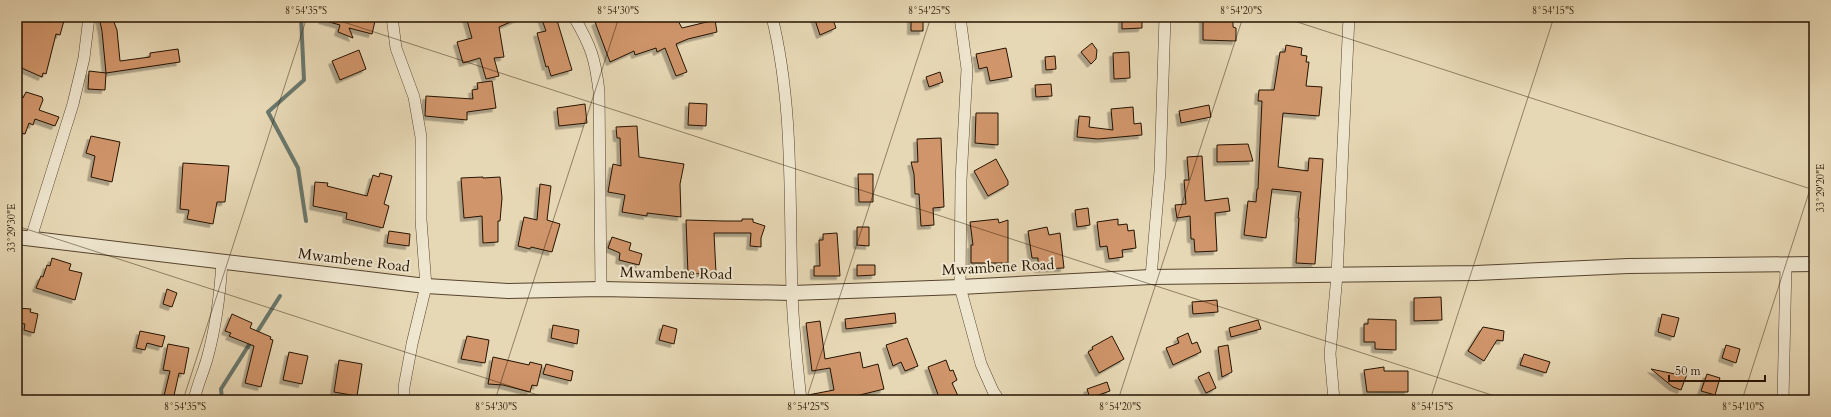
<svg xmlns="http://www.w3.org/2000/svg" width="1831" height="417" viewBox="0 0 1831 417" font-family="Cardo,serif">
  <defs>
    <filter id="shadow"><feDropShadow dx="-3.5" dy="3.5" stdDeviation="0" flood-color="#0004"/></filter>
  </defs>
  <rect width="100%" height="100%" fill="#e7d8b5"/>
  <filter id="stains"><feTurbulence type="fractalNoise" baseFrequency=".005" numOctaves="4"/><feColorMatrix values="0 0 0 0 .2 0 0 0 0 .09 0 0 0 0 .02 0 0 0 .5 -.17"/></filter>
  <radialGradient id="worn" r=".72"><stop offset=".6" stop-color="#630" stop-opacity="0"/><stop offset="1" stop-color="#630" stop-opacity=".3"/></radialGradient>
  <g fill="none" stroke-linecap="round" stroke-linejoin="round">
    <path stroke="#69776c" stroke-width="4" d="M 301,17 L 304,80 L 268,112 L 298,168 L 306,221
      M 222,400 L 221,389 L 280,296"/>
  </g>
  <path fill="#d0956b" stroke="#251301" filter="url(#shadow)" d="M 17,17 L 33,22 L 34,17 L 65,17 L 60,35 L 56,34 L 46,74 L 43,73 L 42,77 L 17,66 Z
    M 99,17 L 112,17 L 117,30 L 120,61 L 150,57 L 150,53 L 178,49 L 180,62 L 106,73 L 105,90 L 88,89 L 89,71 L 106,73 L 102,31 Z
    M 323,17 L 376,17 L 372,34 L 349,28 L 353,38 L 338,32 L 340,25 L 322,20 Z
    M 466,17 L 522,17 L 499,27 L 504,57 L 494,58 L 499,76 L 486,79 L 480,58 L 463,63 L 457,42 L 472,38 Z
    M 541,17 L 556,17 L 572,70 L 551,76 L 548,66 L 546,67 L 537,33 L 546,31 Z
    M 609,17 L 676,17 L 682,28 L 715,20 L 717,32 L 688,39 L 676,44 L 687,72 L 676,76 L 665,48 L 657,52 L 656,48 L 635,55 L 634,51 L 610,62 L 595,22 Z
    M 814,17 L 832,17 L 836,28 L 820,35 Z
    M 911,17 L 923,17 L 923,31 L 911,31 Z
    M 1122,17 L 1142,17 L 1142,28 L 1122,29 Z
    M 1203,17 L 1233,17 L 1233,27 L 1236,28 L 1236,41 L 1203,40 Z
    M 1092,43 L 1097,50 L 1096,59 L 1091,64 L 1081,52 Z
    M 1286,45 L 1302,48 L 1301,55 L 1307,56 L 1306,62 L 1309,62 L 1306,86 L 1322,87 L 1319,116 L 1283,113 L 1278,167 L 1308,171 L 1309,158 L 1323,159 L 1315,264 L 1296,263 L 1299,218 L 1298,218 L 1301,192 L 1272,189 L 1266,238 L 1244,235 L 1248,201 L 1256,202 L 1257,189 L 1258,189 L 1262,101 L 1258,101 L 1259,90 L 1274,90 L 1280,52 L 1285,52 Z
    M 1006,48 L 1012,77 L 990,81 L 987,67 L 979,69 L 976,54 Z
    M 359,50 L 366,69 L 340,80 L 332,61 Z
    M 1129,52 L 1130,78 L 1114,79 L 1113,53 Z
    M 1055,56 L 1056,69 L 1046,70 L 1045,57 Z
    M 940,72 L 943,82 L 929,87 L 926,77 Z
    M 492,81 L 496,108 L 467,112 L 467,120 L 425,116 L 426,96 L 473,99 L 472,90 L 478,89 L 477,83 Z
    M 1051,84 L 1052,96 L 1036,97 L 1035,85 Z
    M 26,92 L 42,97 L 43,100 L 39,110 L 59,117 L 55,126 L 35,119 L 33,125 L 29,123 L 25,134 L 17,132 L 17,95 L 23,98 Z
    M 689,103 L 707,104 L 706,126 L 688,125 Z
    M 585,104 L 587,123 L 559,126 L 557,108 Z
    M 1209,105 L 1211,117 L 1181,123 L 1179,111 Z
    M 1133,107 L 1134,124 L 1141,123 L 1142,135 L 1098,139 L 1077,137 L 1079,116 L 1090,117 L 1089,127 L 1113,130 L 1111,109 Z
    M 976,113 L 998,113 L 998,145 L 975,143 Z
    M 637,126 L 639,157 L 684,164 L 680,184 L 681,217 L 647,213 L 647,216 L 622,212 L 625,195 L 608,192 L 613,164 L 621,166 L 620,138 L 617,138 L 616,127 Z
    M 91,136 L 120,142 L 112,182 L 91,177 L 95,156 L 86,153 Z
    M 941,138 L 944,207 L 933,208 L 934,225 L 921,226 L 919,194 L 915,194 L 914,174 L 911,162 L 918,162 L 917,139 Z
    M 1248,144 L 1253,161 L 1217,162 L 1217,145 Z
    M 1202,156 L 1205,201 L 1228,198 L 1230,211 L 1215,213 L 1217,251 L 1195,252 L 1194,239 L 1191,239 L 1190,216 L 1177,218 L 1175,205 L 1186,204 L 1184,180 L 1189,180 L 1187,157 Z
    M 996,159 L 1008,181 L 1008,185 L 988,196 L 974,171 Z
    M 183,163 L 229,166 L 225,202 L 217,202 L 213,224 L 187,219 L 189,210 L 180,209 Z
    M 380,173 L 392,176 L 384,204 L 389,206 L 383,228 L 346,219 L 347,213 L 313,206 L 315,182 L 328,183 L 327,186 L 367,196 L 373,175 L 379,177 Z
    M 858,174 L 873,174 L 873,202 L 859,202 Z
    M 483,177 L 483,178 L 500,177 L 502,198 L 500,221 L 498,221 L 498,242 L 483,243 L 482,216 L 464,218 L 461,178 Z
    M 540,184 L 551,186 L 547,220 L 560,224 L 552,252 L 531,247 L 530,249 L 518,246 L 524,217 L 537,220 Z
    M 1088,208 L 1090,225 L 1077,227 L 1075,210 Z
    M 742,219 L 753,219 L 753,222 L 765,226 L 761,238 L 761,247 L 750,246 L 751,233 L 714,233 L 716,273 L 688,274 L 686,220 L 723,221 L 742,221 Z
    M 998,219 L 999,223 L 1008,220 L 1008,263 L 971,263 L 971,245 L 973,245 L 970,222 Z
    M 1118,219 L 1118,225 L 1127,224 L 1128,231 L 1134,230 L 1136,248 L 1122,250 L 1123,257 L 1109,259 L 1107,246 L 1100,247 L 1097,222 Z
    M 857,227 L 869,227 L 869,246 L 857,245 Z
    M 1047,227 L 1049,235 L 1060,233 L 1064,268 L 1038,269 L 1038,258 L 1032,258 L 1028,231 Z
    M 389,231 L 410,234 L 409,246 L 387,243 Z
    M 837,233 L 840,276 L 814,276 L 814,266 L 820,266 L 819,240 L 823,240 L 823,234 Z
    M 612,237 L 631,243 L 629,250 L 642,254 L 639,265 L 619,260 L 620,253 L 608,248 Z
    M 52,258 L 71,264 L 69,270 L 82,273 L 75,300 L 36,288 L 41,276 L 43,277 L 47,265 L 50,266 Z
    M 857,265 L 875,265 L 875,275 L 857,276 Z
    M 167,289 L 177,293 L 172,307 L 163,304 Z
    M 1441,297 L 1442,320 L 1414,321 L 1414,298 Z
    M 1217,300 L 1218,312 L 1193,314 L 1192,302 Z
    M 17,308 L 31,309 L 30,312 L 38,314 L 34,333 L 24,330 L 25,324 L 17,323 Z
    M 895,313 L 896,323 L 846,329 L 845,319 Z
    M 232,314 L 252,323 L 250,328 L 271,337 L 270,339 L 273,340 L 261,387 L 245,383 L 254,346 L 229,336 L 231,333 L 225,331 Z
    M 1662,314 L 1679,318 L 1674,337 L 1658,332 Z
    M 1368,319 L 1396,320 L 1396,350 L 1375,349 L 1375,342 L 1364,342 L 1364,324 L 1368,324 Z
    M 1258,320 L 1261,329 L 1231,337 L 1229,328 Z
    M 820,321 L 825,359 L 860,352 L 863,368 L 878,364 L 884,389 L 856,396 L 857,400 L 808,400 L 808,395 L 834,390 L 830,368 L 812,371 L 806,323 Z
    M 553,325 L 579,330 L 577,344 L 551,338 Z
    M 663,325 L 677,329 L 674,344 L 659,340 Z
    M 1483,327 L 1504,331 L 1503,341 L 1497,340 L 1484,361 L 1468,351 Z
    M 140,331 L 165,336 L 162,347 L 147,343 L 145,350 L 136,348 Z
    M 1188,333 L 1192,344 L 1197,342 L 1201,352 L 1173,365 L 1166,348 L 1179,343 L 1177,338 Z
    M 467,336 L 489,340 L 485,363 L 461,359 Z
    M 1112,336 L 1124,359 L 1099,373 L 1088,352 L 1093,349 L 1092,347 Z
    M 907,338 L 918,366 L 905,371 L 901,362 L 893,366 L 886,345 Z
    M 168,344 L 189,348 L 184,374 L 179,373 L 173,400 L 163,400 L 170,371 L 163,370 Z
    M 1228,345 L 1232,372 L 1222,377 L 1218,347 Z
    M 1726,345 L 1740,349 L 1736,363 L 1722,358 Z
    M 289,352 L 308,356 L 302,384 L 283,380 Z
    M 1524,354 L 1550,362 L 1546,373 L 1520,365 Z
    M 493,357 L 529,365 L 530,362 L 542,365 L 537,386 L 532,385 L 530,392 L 503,385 L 488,384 Z
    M 339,360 L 362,364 L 357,396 L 334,392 Z
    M 946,360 L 950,371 L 953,370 L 957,380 L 952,383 L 960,400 L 940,400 L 928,367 Z
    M 546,364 L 573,371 L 571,381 L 543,374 Z
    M 1384,367 L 1384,371 L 1408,371 L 1408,392 L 1367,392 L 1364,370 Z
    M 1651,369 L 1675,374 L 1676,370 L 1687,374 L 1681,390 L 1673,387 Z
    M 1209,372 L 1216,388 L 1206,393 L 1198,377 Z
    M 1707,374 L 1720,378 L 1715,395 L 1701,391 Z
    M 1107,382 L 1110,391 L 1090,398 L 1087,389 Z"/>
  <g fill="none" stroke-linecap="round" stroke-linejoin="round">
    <g stroke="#56442e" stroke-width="12">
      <path id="minor" d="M 392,17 L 396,48 L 414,97 L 421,137 L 421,220 L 426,286 L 412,344 L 404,387 L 404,400
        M 574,17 C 591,46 595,58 599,91 L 601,289
        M 772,17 C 794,106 789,200 792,291 C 793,327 797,364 801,400
        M 960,17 L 967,69 L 961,180 L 960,287 L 981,364 L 993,391 L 999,400
        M 31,238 L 73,104 L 84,58 L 89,17
        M 1151,277 L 1160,171 L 1165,17
        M 194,400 C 197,386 203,373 207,359 C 216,327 220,295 222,262
        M 1334,400 L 1330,354 L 1337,275 L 1349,17
        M 1783,400 L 1786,264"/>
    </g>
    <g stroke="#56442e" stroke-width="16">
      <path id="tertiary" d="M 17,237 L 426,286 L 508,291 L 601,289 L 792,293 L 960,287 L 1151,277 L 1476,273 L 1628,266 L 1814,264"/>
    </g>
    <use href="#minor" stroke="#efe6cf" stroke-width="11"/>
    <use href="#tertiary" stroke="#efe6cf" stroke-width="14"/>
  </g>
  <path fill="none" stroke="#251301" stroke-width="1" stroke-opacity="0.45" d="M 328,17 L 1507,400M 1282,17 L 1814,190M 17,226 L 553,400M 183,400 L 307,17M 495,400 L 619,17M 806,400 L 931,17M 1118,400 L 1243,17M 1430,400 L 1554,17M 1742,400 L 1814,177"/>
  <g text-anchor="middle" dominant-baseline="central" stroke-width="4" stroke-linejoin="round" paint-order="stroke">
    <g font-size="15" fill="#251301" stroke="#efe6cf">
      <text transform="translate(354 260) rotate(7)">Mwambene Road</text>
      <text transform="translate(998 267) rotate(-3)">Mwambene Road</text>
      <text transform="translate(676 273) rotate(1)">Mwambene Road</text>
    </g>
  </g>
  <rect width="1831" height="417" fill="none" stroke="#e7d8b5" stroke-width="44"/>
  <path d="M1669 375v6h96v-6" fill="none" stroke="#251301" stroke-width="2"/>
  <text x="1675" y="375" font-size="12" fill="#251301" stroke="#efe6cf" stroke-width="3" paint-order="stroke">50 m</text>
  <rect x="22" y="22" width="1787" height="373" fill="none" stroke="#251301" stroke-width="1.5"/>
  <g font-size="10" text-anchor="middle" fill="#251301">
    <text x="306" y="14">8°54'35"S</text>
    <text x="618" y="14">8°54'30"S</text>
    <text x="929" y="14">8°54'25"S</text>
    <text x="1241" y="14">8°54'20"S</text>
    <text x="1553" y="14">8°54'15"S</text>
    <text transform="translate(1820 188) rotate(-90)" y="4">33°29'20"E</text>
    <text transform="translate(11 228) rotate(-90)" y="4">33°29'30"E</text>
    <text x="185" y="410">8°54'35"S</text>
    <text x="496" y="410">8°54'30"S</text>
    <text x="808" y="410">8°54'25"S</text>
    <text x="1120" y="410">8°54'20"S</text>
    <text x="1432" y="410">8°54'15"S</text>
    <text x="1743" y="410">8°54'10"S</text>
  </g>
  <rect width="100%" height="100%" filter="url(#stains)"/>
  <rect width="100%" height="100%" fill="url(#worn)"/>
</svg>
